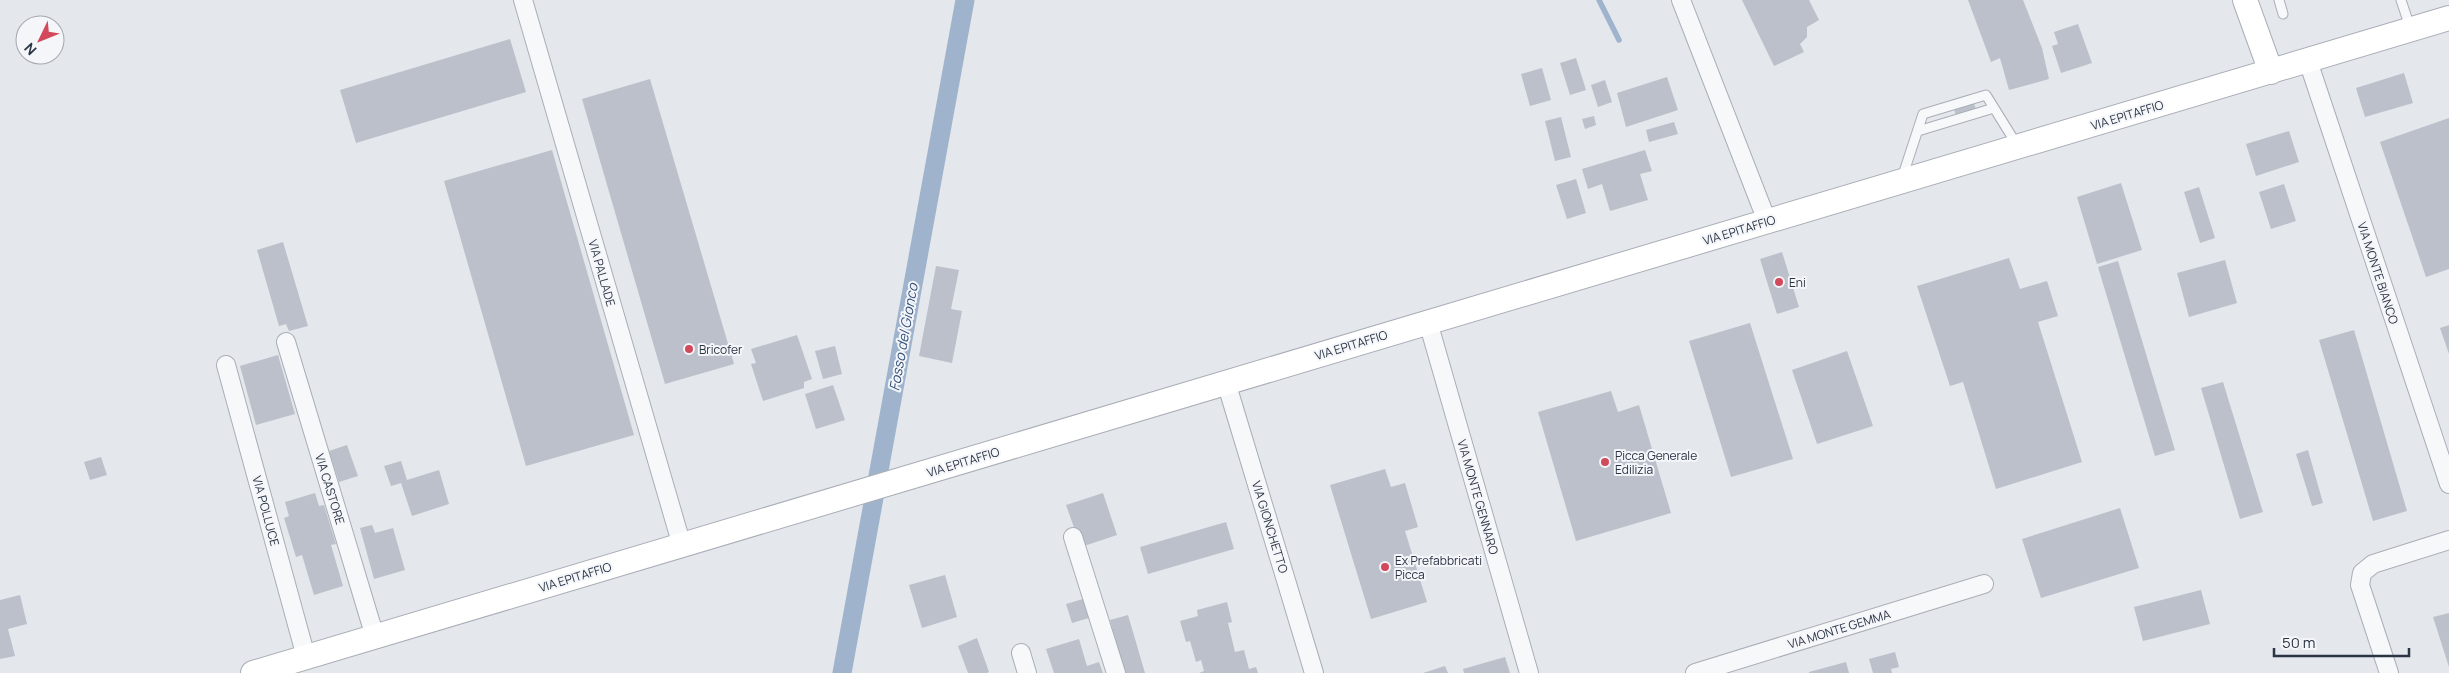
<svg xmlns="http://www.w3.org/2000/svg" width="2449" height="673" viewBox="0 0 2449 673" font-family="Manrope,sans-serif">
  <rect width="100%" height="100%" fill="#e4e7ec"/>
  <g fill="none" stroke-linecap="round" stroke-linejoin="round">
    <path stroke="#9fb4cc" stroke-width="5.5" d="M 1599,0 L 1619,40"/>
    <path stroke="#9fb4cc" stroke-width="19" d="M 842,673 L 965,0"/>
  </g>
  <path fill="#bbc0ca" d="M 1742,0 L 1809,0 L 1819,20 L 1807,27 L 1807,37 L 1800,44 L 1804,52 L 1774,66 Z
    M 1968,0 L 2023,0 L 2042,48 L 2049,79 L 2009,90 L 2000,58 L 1991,62 Z
    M 2078,24 L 2092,63 L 2061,73 L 2052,46 L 2058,44 L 2054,32 Z
    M 510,39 L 526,92 L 356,143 L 340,90 Z
    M 1576,58 L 1586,90 L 1570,95 L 1560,63 Z
    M 1542,68 L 1551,100 L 1530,106 L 1521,74 Z
    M 2404,73 L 2413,103 L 2365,117 L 2356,88 Z
    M 1667,77 L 1678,110 L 1626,127 L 1617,93 Z
    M 650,79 L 734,364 L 665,384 L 582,99 Z
    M 1605,80 L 1612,102 L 1598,107 L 1591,85 Z
    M 1971,94 L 1978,116 L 1958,122 L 1951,100 Z
    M 1594,116 L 1596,125 L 1585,129 L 1582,119 Z
    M 1561,117 L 1571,157 L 1555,161 L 1545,121 Z
    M 2449,118 L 2449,269 L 2426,277 L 2380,142 Z
    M 1674,122 L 1678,134 L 1649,142 L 1646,130 Z
    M 2289,131 L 2299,162 L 2256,176 L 2246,144 Z
    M 552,150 L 634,435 L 526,466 L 444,181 Z
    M 1645,150 L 1652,171 L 1640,174 L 1648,200 L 1610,211 L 1602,184 L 1588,189 L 1582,169 Z
    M 1576,179 L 1586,213 L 1567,219 L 1556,185 Z
    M 2121,183 L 2142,250 L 2097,264 L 2077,197 Z
    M 2284,184 L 2296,221 L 2271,229 L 2259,192 Z
    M 2199,187 L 2215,238 L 2200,243 L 2184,192 Z
    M 283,242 L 308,326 L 289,331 L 286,324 L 279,326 L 257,250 Z
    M 1782,252 L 1799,307 L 1777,314 L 1760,259 Z
    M 2009,258 L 2020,289 L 2047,281 L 2058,316 L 2038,322 L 2082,462 L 1996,489 L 1963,382 L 1950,386 L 1917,286 Z
    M 2225,260 L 2237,303 L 2189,317 L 2177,273 Z
    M 2118,261 L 2175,450 L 2155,456 L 2098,267 Z
    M 936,266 L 959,270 L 951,309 L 962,311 L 952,363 L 919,356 Z
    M 1750,323 L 1793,459 L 1731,477 L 1689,341 Z
    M 2449,325 L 2449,354 L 2440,328 Z
    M 2354,330 L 2407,511 L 2373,521 L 2319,340 Z
    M 797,335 L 812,379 L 804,382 L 804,388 L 763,401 L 751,364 L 756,363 L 751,349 Z
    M 835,346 L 842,374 L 823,379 L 815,351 Z
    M 1847,351 L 1873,426 L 1817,444 L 1792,370 Z
    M 278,355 L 295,414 L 256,425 L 240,366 Z
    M 2223,382 L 2263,512 L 2240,519 L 2201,388 Z
    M 833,385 L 845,420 L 816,429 L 805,394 Z
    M 1611,391 L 1618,412 L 1639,405 L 1671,513 L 1576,541 L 1538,412 Z
    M 347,445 L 358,476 L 339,482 L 329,451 Z
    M 2308,450 L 2323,503 L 2312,506 L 2296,454 Z
    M 101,457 L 107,475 L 90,480 L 84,462 Z
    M 401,461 L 407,480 L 439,470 L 449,504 L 412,516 L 401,483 L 391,486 L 384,466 Z
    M 1385,469 L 1391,487 L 1405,483 L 1418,527 L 1405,531 L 1427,602 L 1371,619 L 1330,485 Z
    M 315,493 L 319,506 L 324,505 L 336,544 L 331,545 L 343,586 L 314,595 L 302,555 L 296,557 L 284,518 L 289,516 L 285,502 Z
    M 1103,493 L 1117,535 L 1081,547 L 1066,505 Z
    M 2120,508 L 2139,568 L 2041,598 L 2022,539 Z
    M 1226,522 L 1234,549 L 1148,574 L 1140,547 Z
    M 372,525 L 375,533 L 393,528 L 405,570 L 374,579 L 360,528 Z
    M 945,575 L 957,617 L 922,628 L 909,585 Z
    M 2201,590 L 2210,624 L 2143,641 L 2134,607 Z
    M 20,595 L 27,624 L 8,629 L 15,656 L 0,659 L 0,600 Z
    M 1083,599 L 1089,618 L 1072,623 L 1066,604 Z
    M 1227,602 L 1232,622 L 1228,623 L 1235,652 L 1244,650 L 1249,669 L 1256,667 L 1258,673 L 1199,673 L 1204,671 L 1201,660 L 1196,662 L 1190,641 L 1186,642 L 1180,621 L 1198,616 L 1197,610 Z
    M 2449,613 L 2449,667 L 2433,617 Z
    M 1128,615 L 1145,673 L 1125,673 L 1110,620 Z
    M 977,638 L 989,672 L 987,673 L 968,673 L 958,646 Z
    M 1079,639 L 1087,666 L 1099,662 L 1103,673 L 1054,673 L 1046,649 Z
    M 1895,652 L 1899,667 L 1891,669 L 1892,673 L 1873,673 L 1869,659 Z
    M 1505,657 L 1510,673 L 1464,673 L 1463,669 Z
    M 1846,662 L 1849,673 L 1809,673 L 1809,672 Z
    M 1445,666 L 1448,673 L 1423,673 Z"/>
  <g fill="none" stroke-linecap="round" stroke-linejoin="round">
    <g stroke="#a9aeb7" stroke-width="11">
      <path id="lane" d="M 2279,0 L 2283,14
        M 2401,0 L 2411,30
        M 1918,131 L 1994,108
        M 1902,178 L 1923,114 L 1986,95 L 2017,145"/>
    </g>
    <g stroke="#a9aeb7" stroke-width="20">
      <path id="street" d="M 523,0 L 682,546
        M 1681,0 L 1767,221
        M 2308,61 L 2449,484
        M 1428,322 L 1529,673
        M 286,342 L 375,637
        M 226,365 L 306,657
        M 1226,382 L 1314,673
        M 1073,537 L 1116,673
        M 1021,653 L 1027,673
        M 1695,673 L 1984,584
        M 2389,673 L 2360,585 L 2362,573 L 2373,564 L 2449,540"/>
    </g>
    <g stroke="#a9aeb7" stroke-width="26">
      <path id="secondary" d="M 2245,0 L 2271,72
        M 253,673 L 2449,18"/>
    </g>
    <use href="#lane" stroke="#f7f8fa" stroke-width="9"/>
    <use href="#street" stroke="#f7f8fa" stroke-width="18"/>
    <use href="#secondary" stroke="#fff" stroke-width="24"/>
  </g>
  <g fill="#d1495b" stroke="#f4f6f9" stroke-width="2">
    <circle cx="1779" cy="282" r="5"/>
    <circle cx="689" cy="349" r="5"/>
    <circle cx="1605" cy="462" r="5"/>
    <circle cx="1385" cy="567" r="5"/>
  </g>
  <g text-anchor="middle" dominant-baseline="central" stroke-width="4" stroke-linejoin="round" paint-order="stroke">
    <g font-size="12" fill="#2b3445" stroke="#f4f6f9">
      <text transform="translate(2127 115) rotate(-17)">VIA EPITAFFIO</text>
      <text transform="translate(1739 230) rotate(-17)">VIA EPITAFFIO</text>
      <text transform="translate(602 273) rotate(74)">VIA PALLADE</text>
      <text transform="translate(2378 273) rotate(72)">VIA MONTE BIANCO</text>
      <text transform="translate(1351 345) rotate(-17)">VIA EPITAFFIO</text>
      <text transform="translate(963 462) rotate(-17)">VIA EPITAFFIO</text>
      <text transform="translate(330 489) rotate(73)">VIA CASTORE</text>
      <text transform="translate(1478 497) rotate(74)">VIA MONTE GENNARO</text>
      <text transform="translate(266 511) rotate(75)">VIA POLLUCE</text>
      <text transform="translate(1270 527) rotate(73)">VIA GIONCHETTO</text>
      <text transform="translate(575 577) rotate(-17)">VIA EPITAFFIO</text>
      <text transform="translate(1839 629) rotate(-17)">VIA MONTE GEMMA</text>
    </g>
    <g font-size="12" fill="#2b3445" stroke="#f4f6f9" text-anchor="start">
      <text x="1789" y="282">Eni</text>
      <text x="699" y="349">Bricofer</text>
      <text x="1615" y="455">Picca Generale<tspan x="1615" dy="14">Edilizia</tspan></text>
      <text x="1395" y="560">Ex Prefabbricati<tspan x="1395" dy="14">Picca</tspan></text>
    </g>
    <g font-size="14" font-style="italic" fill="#34527a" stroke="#f4f6f9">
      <text transform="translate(903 337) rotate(-80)">Fosso del Gionco</text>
    </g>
  </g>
  <g transform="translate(40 40) rotate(227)"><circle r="24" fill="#f4f6f9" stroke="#a4a8b1"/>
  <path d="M0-4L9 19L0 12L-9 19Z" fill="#d1495b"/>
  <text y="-8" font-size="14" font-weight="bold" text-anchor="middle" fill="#2b3445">N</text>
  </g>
  <path d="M2274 648v8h135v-8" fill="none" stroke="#2b3445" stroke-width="2.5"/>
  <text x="2282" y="648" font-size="15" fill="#2b3445" stroke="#f4f6f9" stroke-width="4" paint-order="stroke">50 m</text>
</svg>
